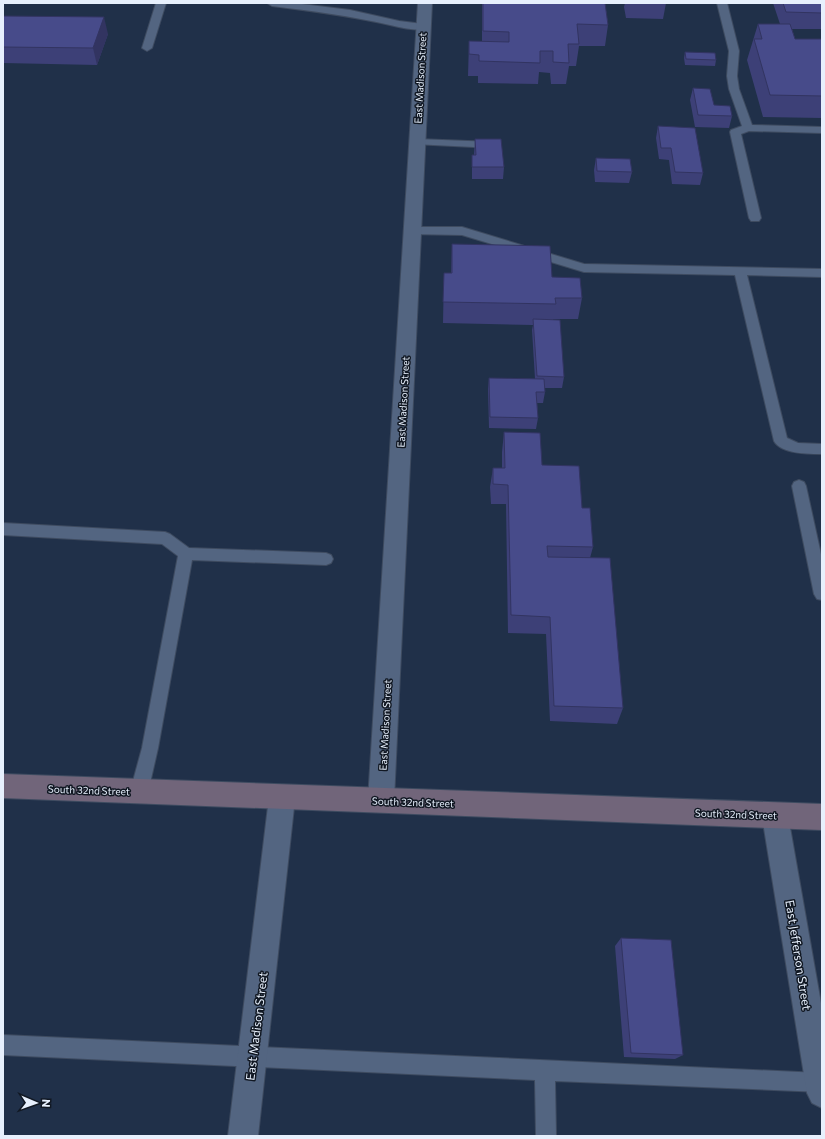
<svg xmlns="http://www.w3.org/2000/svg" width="825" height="1139" viewBox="0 0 825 1139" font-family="Commissioner,sans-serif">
  <rect width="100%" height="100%" fill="#203049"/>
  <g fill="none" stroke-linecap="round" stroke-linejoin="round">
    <g stroke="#3e4b60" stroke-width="2">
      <path id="lane" d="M 156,3 L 166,3 L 152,48 L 147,51 L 142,48 Z
        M 267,3 L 294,3 L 350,10 L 399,21 L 423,24 L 428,27 C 423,33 398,27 390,25 C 351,16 312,11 272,6 Z
        M 717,3 L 727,3 L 739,51 L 737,76 L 739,89 L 752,125 L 822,127 L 822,133 L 749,131 L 741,134 L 761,218 L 759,221 L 751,221 L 749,218 L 730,132 L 731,130 L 742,126 L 729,89 L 727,76 L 729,51 Z
        M 417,139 L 494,142 L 499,145 L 494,148 L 413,144 L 412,142 L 413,140 Z
        M 412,227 L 462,227 L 584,264 L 822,269 L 822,277 L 747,275 L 787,438 L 798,443 L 822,444 L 822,454 C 809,454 781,454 774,441 L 735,275 L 584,272 L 462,235 L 408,234 L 406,231 L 408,228 Z
        M 799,480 L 804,482 L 806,486 L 822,559 L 822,600 L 817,599 L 814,594 L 792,486 L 794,482 Z
        M 3,523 L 165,532 L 170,534 L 189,548 L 326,553 L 331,555 L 333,559 L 331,563 L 326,565 L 192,560 L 158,748 L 148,792 L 145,798 L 139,800 L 133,798 L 130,792 L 142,748 L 178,556 L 162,544 L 3,535 Z
        M 3,1035 L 820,1073 L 822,1074 L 822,1092 L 555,1081 L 556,1136 L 536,1136 L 535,1080 L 3,1055 Z"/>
    </g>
    <g stroke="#3e4b60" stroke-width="2">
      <path id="street" d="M 418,3 L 432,3 L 394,800 L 390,809 L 381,812 L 372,809 L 368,800 Z
        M 282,786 L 291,789 L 295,798 L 258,1136 L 228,1136 L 269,798 L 273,789 Z
        M 775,803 L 784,807 L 788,816 L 822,1009 L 822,1108 L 812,1103 L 807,1093 L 762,816 L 766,807 Z"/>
    </g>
    <g stroke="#3e4b60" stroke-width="2">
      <path id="secondary" d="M 3,774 L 822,804 L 822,830 L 3,798 Z"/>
    </g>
    <use href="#lane" fill="#536581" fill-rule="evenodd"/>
    <use href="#street" fill="#536581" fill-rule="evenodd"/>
    <use href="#secondary" fill="#71657a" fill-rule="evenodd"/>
  </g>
  <path fill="#3d4077" d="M 482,3 L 605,3 L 608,25 L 605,46 L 579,46 L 576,66 L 569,66 L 566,84 L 551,84 L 550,73 L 539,72 L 538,84 L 478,83 L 478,76 L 468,76 L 469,41 L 482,41 Z
    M 625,3 L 666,3 L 663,19 L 626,18 L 624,7 Z
    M 773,3 L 822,3 L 822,29 L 792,29 L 795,39 L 822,39 L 822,118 L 763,117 L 747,60 L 758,24 L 780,24 Z
    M 3,16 L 108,34 L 97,65 L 3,63 Z
    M 685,52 L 716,60 L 715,66 L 685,65 L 684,58 Z
    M 693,88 L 714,105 L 732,116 L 729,128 L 695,127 L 690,100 Z
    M 658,126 L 703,173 L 700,185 L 672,184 L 669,160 L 659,159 L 656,138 Z
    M 475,139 L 504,167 L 503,179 L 472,179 L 472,155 L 474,155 Z
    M 596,158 L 632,172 L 629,183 L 595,182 L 594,170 Z
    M 452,244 L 552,277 L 582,298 L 578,319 L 553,319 L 564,377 L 562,388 L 544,388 L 545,392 L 543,403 L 537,403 L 538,418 L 536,429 L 489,428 L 488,389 L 489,378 L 535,379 L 532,330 L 533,325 L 443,323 L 444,273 L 451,273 Z
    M 504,432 L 542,465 L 582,508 L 593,547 L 590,558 L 623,708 L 617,724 L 550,721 L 546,634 L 508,633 L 506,504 L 491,504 L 490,487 L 493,468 L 502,468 L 502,452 Z
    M 621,938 L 683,1055 L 675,1059 L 624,1057 L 615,946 Z"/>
  <path fill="#323461" d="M 104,17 L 108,34 L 97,65 L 93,48 Z"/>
  <path fill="#474b8a" stroke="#323461" d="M 483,3 L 605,3 L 608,25 L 577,24 L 579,44 L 568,44 L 569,63 L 553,62 L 553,51 L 540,51 L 540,63 L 479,61 L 479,55 L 469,54 L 469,41 L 509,42 L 509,32 L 483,31 Z
    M 783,3 L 822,3 L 822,13 L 786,12 Z
    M 3,16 L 104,17 L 93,48 L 3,47 Z
    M 758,24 L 790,24 L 795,39 L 822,39 L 822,96 L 770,95 L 754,39 L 762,39 Z
    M 685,52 L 715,53 L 716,60 L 686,59 Z
    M 693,88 L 710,89 L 714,105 L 730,106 L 732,116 L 698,115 Z
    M 658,126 L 695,128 L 703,173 L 675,172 L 671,148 L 661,148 Z
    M 475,139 L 501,139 L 504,167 L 472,167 L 472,155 L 476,155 Z
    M 596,158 L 630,159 L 632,172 L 597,171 Z
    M 452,244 L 550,246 L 552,277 L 580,278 L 582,298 L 555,298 L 556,304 L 443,302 L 444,273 L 452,273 Z
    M 533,319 L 560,320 L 564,377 L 537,376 Z
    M 489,378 L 544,379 L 545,392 L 536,392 L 538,418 L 490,417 Z
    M 504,432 L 540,433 L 542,465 L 579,466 L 582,508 L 590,508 L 593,547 L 547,546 L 548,557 L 610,558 L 623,708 L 554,706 L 550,617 L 511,615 L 508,485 L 493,484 L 493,468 L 505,468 Z
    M 621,938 L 671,940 L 683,1055 L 631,1053 Z"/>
  <g text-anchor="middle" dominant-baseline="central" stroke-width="3" stroke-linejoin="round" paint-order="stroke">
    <g font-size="10" fill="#e7f0fd" stroke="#111823">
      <text transform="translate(420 78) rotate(-87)">East Madison Street</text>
      <text transform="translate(403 402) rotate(-87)">East Madison Street</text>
      <text transform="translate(385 725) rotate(-87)">East Madison Street</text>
      <text transform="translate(89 790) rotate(2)">South 32nd Street</text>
      <text transform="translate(413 802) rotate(2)">South 32nd Street</text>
      <text transform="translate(736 814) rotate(2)">South 32nd Street</text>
    </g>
    <g font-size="12" fill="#e7f0fd" stroke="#111823">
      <text transform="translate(799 955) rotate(81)">East Jefferson Street</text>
      <text transform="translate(256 1026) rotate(-83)">East Madison Street</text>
    </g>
  </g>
  <rect width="825" height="1139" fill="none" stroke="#e7f0fd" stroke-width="8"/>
  <g transform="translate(36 1103) rotate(92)" stroke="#111823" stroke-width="3" paint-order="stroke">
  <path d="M0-3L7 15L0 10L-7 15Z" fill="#e7f0fd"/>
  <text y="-6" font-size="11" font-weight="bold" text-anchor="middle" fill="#e7f0fd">N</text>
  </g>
</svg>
